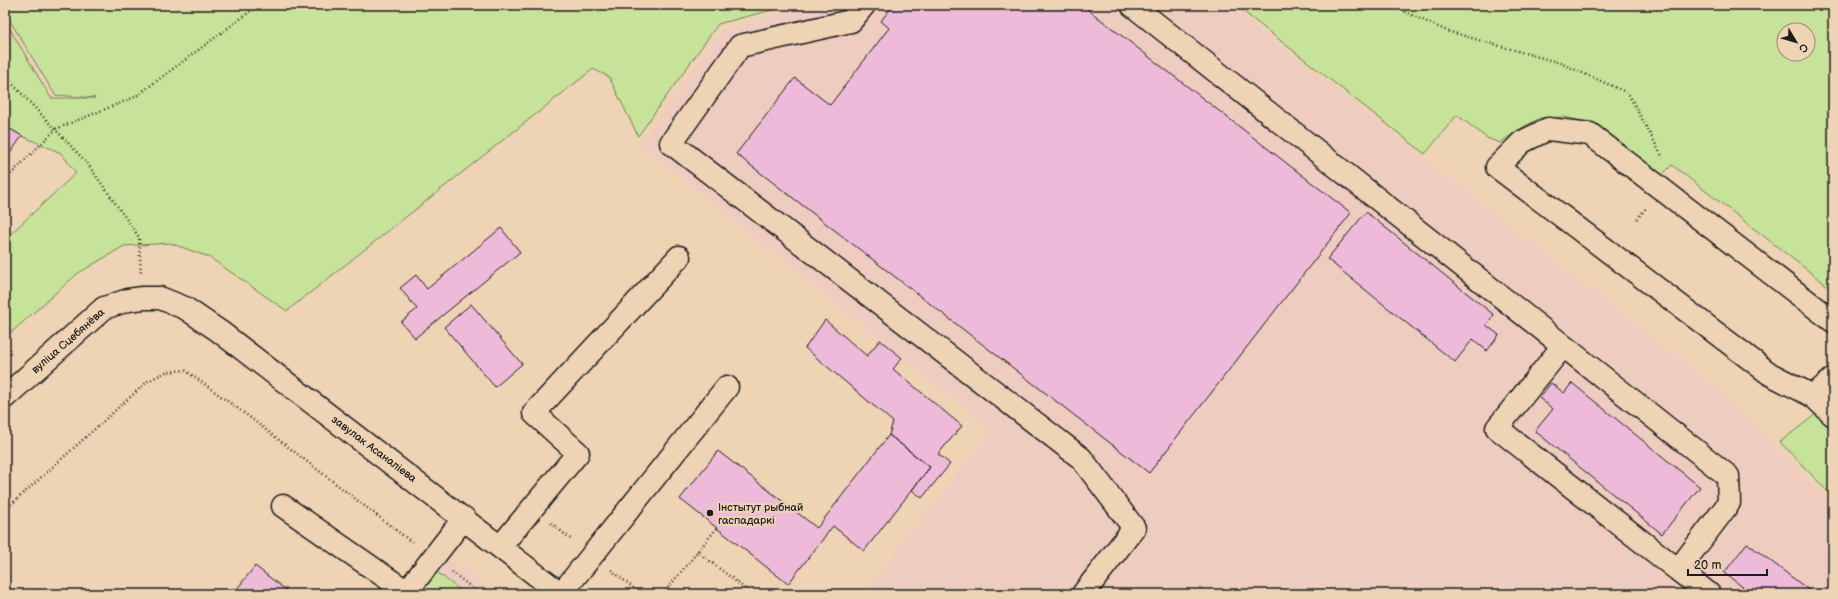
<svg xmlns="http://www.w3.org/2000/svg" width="1838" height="599" viewBox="0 0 1838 599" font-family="'Balsamiq Sans',sans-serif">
  <rect width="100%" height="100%" fill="#eed3b5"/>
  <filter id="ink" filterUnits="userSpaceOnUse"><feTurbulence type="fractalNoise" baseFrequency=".025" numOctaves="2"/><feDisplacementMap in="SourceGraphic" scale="8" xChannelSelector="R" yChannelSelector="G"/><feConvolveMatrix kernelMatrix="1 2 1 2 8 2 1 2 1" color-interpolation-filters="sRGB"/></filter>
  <g filter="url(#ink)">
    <path fill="#eeccc0" d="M 814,5 L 1229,5 L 1721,391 L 1833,506 L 1833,594 L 862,594 L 991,430 L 639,144 L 722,30 Z
      M 433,546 L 494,594 L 397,594 Z"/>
    <path fill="#c7e299" stroke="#727f5a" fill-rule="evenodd" d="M 9,5 L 791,5 L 718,24 L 638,136 L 609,77 L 593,69 L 287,311 L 209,257 L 170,243 L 124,246 L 77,274 L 5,338 L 5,239 L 76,173 L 61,153 L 22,136 L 5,126 L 5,21 L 51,98 L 95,98 L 55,95 L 7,16 Z
      M 1235,5 L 1833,5 L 1833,290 L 1672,165 L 1661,176 L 1591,123 L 1564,117 L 1540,118 L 1518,130 L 1500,143 L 1487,138 L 1457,115 L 1425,154 ZM 1784,30 L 1808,30 L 1808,54 L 1784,54 Z
      M 1816,414 L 1833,431 L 1833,497 L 1780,442 Z
      M 432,568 L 465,594 L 411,594 Z"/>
    <path fill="#edbbd9" stroke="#1c1c1c" d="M 893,5 L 1082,5 L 1351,213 L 1149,473 L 736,154 L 795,78 L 830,105 L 889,28 L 881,21 Z
      M 5,126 L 22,136 L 5,161 Z
      M 1366,212 L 1494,315 L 1486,325 L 1499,335 L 1487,351 L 1473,339 L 1455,362 L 1327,259 Z
      M 501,228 L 520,252 L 415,338 L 401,322 L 417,309 L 400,288 L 416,275 L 427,289 Z
      M 471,304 L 522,364 L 495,387 L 444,327 Z
      M 825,320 L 867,356 L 880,340 L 902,358 L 893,369 L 962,426 L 938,454 L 950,464 L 922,498 L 912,490 L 930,467 L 889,435 L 893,422 L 805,348 Z
      M 1551,383 L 1564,393 L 1572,383 L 1700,487 L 1662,534 L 1535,431 L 1553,409 L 1539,398 Z
      M 889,435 L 930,467 L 864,551 L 833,526 L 788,584 L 680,499 L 718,451 L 817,528 Z
      M 1747,543 L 1814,594 L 1752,594 L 1724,573 Z
      M 255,566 L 291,594 L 233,594 Z"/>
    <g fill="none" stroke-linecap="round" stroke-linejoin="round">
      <g stroke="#1c1c1c" stroke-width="25">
        <path id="minor" d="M 864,5 L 851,21 L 740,46 L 671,143 L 1081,458 L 1134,528 L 1083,594
          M 1132,5 L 1728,476 L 1729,503 L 1678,570 L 1497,428 L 1563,346
          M 1833,321 L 1590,134 L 1548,129 L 1522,142 L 1497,167 L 1770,374 L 1813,396 L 1833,379
          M 1813,396 L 1833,415
          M 5,397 L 104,308 L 128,300 L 143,298 L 160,298 L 185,308 L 219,331 L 561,594
          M 283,506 L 407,592
          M 500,547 L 578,453 L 534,413 L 679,257
          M 1678,570 L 1709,594
          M 405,594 L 464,518
          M 561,594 L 727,387"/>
      </g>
      <path stroke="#1c1c1c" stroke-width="2.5" stroke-dasharray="1 3" stroke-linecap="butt" d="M 1390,5 L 1447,31 L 1560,63 L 1628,93 L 1663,158
        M 5,76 L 87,163 L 139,237 L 141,275
        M 5,180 L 56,129 L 135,97 L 259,5
        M 1637,219 L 1647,207
        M 5,510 L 148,381 L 166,372 L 185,370 L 248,416 L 414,544
        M 551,523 L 572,540
        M 697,551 L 752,594
        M 611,570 L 641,594
        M 452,572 L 480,594
        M 663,594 L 717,528"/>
      <use href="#minor" stroke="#eed3b5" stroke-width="22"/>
    </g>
  </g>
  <circle fill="#1c1c1c" stroke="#eed3b5" stroke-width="1.5" cx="710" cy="513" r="4"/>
  <g text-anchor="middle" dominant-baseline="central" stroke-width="4" stroke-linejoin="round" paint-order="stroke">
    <g font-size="11" fill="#1c1c1c" stroke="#eed3b5">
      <text transform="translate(68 341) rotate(-41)">вуліца Сцебянёва</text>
      <text transform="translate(374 449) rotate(37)">завулак Асаналіева</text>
    </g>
    <g font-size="11" fill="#1c1c1c" stroke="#eed3b5" text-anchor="start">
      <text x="718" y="507">Інстытут рыбнай<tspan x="718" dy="13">гаспадаркі</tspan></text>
    </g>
  </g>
  <rect width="1838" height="599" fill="none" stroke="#eed3b5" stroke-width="20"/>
  <rect x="10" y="10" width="1818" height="579" fill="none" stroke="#1c1c1c" stroke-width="1.5" filter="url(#ink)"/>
  <g transform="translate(1796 42) rotate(128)"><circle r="19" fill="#eed3b5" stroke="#9a8a78"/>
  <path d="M0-3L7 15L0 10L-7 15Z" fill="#1c1c1c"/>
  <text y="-6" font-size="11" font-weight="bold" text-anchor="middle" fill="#1c1c1c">С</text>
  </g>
  <path d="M1688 569v6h79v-6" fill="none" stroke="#1c1c1c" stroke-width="2"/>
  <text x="1694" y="569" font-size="12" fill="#1c1c1c" stroke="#eed3b5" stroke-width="3" paint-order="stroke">20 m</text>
</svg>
